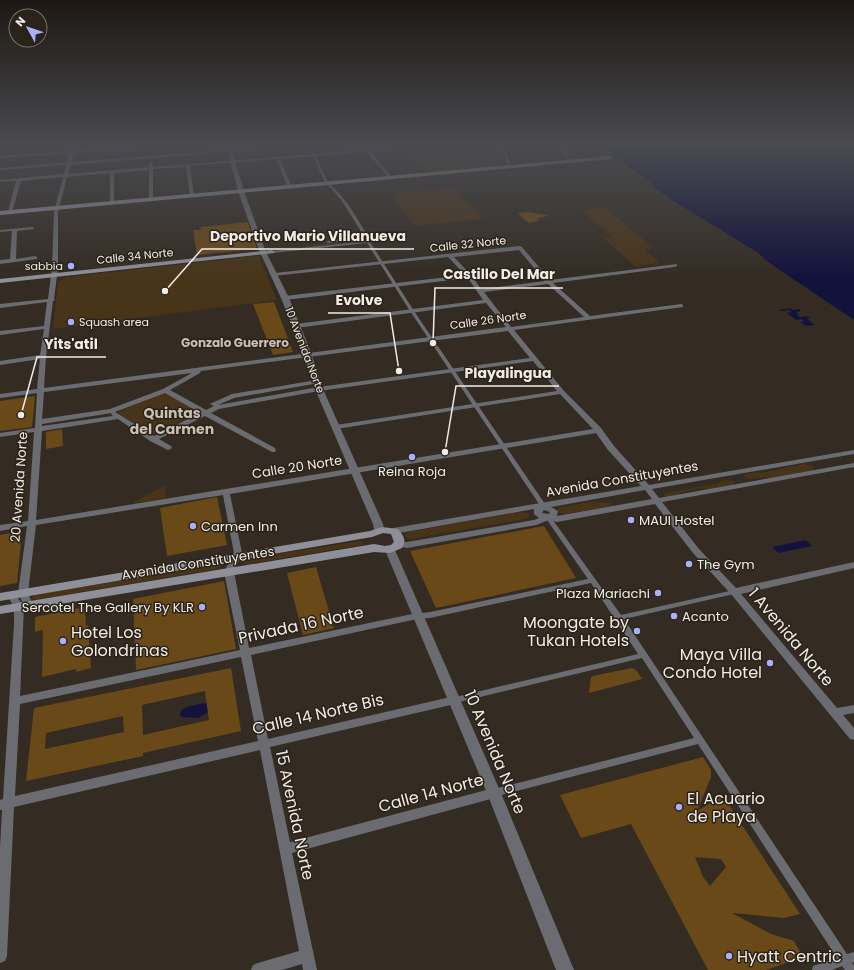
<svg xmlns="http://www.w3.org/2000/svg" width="854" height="970" viewBox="0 0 854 970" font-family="Poppins,sans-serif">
  <rect width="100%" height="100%" fill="#342c23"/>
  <path fill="#483419" d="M 464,144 L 500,144 L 507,166 L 428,174 L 403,149 Z
    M 454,187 L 483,219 L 415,226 L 390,193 Z
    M 604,207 L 654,248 L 645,250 L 660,263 L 635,266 L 603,238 L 611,236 L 580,210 Z
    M 362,239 L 363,241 L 284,249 L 287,248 Z
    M 259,256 L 277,300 L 53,329 L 58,282 L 67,277 Z
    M 165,392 L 201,412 L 152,435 L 117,413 Z
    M 804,464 L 813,466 L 814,470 L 776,479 L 766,477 L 751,479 L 744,477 L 746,474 L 758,472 L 761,473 Z
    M 725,480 L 733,481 L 733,485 L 709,490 L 701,488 L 682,492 L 676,495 L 666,497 L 664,495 L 666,493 L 720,483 Z
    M 165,485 L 166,498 L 133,503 Z
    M 590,502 L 610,503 L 613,506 L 566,514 L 559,513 L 558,508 Z
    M 519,512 L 528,513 L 529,516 L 525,519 L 411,539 L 406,537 L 404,535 L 409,532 Z
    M 360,541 L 364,543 L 362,545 L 246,564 L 240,562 L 249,559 Z
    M 215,564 L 223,565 L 217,569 L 35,600 L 31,598 L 36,594 Z"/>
  <path fill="#13123c" d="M 609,144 L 854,144 L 854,320 L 768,262 L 757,252 L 672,200 L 654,187 L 651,181 L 629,168 L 619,158 L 609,151 Z
    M 790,308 L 793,310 L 799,309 L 801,311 L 796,312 L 799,314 L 797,315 L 800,317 L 807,316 L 810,318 L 807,319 L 815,325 L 806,326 L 800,322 L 804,321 L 801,319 L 796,320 L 787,313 L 791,312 L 789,310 L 782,311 L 779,310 Z
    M 806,540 L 812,546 L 778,553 L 772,547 Z
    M 203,703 L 207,704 L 208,712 L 198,718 L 181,717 L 180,714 C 182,705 196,706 203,703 Z"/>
  <path fill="#6a4918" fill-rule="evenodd" d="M 527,212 L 549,215 L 537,219 L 539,221 L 528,223 L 518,213 Z
    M 248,222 L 257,249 L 197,255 L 193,230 L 201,230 L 200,227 Z
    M 274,302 L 293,352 L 273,355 L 253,304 Z
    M 35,396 L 32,427 L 0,431 L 0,401 Z
    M 62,429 L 63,446 L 46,449 L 46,432 Z
    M 217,497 L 227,545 L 167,556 L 160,508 Z
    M 544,526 L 576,578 L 436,608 L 410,551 Z
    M 22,531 L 17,583 L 0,586 L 0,535 Z
    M 316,567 L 334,628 L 303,635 L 287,573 Z
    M 224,581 L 236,649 L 136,670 L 133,599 Z
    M 85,607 L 86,626 L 88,625 L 91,668 L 76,672 L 76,669 L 42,677 L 43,630 L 35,632 L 35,617 Z
    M 231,668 L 241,731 L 143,753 L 143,756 L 26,781 L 34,708 ZM 205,691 L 209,720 L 143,735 L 142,705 ZM 123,716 L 124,732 L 45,749 L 46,733 Z
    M 632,668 L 637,671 L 642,679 L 589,693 L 591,677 L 593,676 Z
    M 703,757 L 711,770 L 711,777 L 697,811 L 723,796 L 800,914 L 784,918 L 732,913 L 771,934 L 794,941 L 803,957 L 766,970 L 708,970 L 631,824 L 581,838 L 560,795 ZM 695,857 L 721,859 L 726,867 L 710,886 L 703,877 Z"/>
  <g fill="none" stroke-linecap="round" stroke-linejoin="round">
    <path fill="#6b6c72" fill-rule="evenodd" d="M 308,144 L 310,144 L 328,183 C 346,197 357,218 368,237 L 367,238 L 328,243 L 326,242 L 328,241 L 364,236 L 342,201 L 331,188 L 325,183 Z
      M 368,241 L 370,242 L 414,311 L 547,507 L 546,508 L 544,509 L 541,507 L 410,311 L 367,243 L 272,253 L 270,252 L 272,251 Z
      M 548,515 L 550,516 L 621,615 L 734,590 L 736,590 L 737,592 L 736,594 L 734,594 L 624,619 L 847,954 L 854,952 L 854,962 L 852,963 L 854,965 L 854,970 L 845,970 L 842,966 L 832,970 L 812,970 L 813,966 L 837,958 L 698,744 L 494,797 L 491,796 L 490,793 L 491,790 L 494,789 L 694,738 L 642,658 L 455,703 L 452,702 L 451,700 L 452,698 L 455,697 L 638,654 L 591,583 L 430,618 L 417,619 L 414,618 L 413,616 L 414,614 L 430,612 L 588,579 L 545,517 Z"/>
    <path fill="#6b6c72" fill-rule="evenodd" d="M 72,144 L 76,144 L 74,150 L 169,144 L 181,144 L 179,145 L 74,153 L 71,162 L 306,144 L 317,144 L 71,165 L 68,174 L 149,167 L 149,164 L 151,163 L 153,164 L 153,167 L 435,144 L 446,144 L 371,151 L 392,178 L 390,179 L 367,152 L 280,159 L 291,186 L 289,187 L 287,186 L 276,159 L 190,166 L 194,195 L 192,196 L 190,195 L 186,167 L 153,169 L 153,199 L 151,200 L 149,199 L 149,170 L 114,173 L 114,203 L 112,204 L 110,203 L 110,173 L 67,177 L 58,212 L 58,268 L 54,299 L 55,300 L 53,301 L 46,357 L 44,388 L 506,327 L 486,303 L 296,328 L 293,326 L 296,324 L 483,300 L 468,278 L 285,300 L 282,298 L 285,296 L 465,275 L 448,257 L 273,276 L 272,275 L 275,273 L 520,246 L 522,247 L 550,280 L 677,264 L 677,266 L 675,267 L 553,283 L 590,316 L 681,304 L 683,305 L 683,307 L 514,330 L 564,391 L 601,428 L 614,446 L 649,485 L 854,450 L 854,454 L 652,489 L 659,498 L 854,463 L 854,467 L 662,502 L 699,549 L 736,588 L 854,562 L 854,568 L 741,594 L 837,708 L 854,705 L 854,713 L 843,715 L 854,728 L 854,740 L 850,739 L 731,594 L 693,553 L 655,504 L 557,522 L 549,520 L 536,525 L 407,548 L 396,546 L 395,544 L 399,541 L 407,542 L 534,520 L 539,518 L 534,514 L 534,509 L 394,534 L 391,533 L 390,531 L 391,529 L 394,528 L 641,486 L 608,450 L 596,433 L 230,494 L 242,553 L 234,572 L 249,648 L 417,613 L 420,614 L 422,616 L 420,618 L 417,619 L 251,655 L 268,739 L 455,696 L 459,697 L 460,700 L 459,703 L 455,704 L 270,747 L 290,842 L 494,788 L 498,789 L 500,793 L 498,797 L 292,853 L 317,970 L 303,970 L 302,964 L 282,970 L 251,970 L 253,965 L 258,963 L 299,951 L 260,750 L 14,807 L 7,956 L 5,961 L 0,963 L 0,848 L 2,810 L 0,810 L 0,800 L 3,799 L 14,624 L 14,607 L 7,595 L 9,593 L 15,593 L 24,607 L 20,696 L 240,650 L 224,572 L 234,553 L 223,495 L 36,525 L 28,593 L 33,605 L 31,607 L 25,607 L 18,593 L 27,526 L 0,531 L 0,525 L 28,521 L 34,432 L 0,437 L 0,433 L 35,428 L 37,393 L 0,398 L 0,394 L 37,389 L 40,359 L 0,365 L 0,361 L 40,355 L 44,329 L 0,335 L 0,331 L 44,326 L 47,302 L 0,308 L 0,304 L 48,299 L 52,268 L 54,212 L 63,177 L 21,181 L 12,212 L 10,213 L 8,212 L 16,181 L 0,182 L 0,180 L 64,174 L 66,165 L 0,170 L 0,168 L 67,162 L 70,153 L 0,158 L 0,156 L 70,151 ZM 519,250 L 545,281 L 481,289 L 471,275 L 454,257 ZM 548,284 L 584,317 L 511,327 L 484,292 ZM 508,331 L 530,358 L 319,387 L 218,405 L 234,398 L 319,383 L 320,382 L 317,380 L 232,394 L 212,403 L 210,404 L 214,406 L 206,410 L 170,390 L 200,373 L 201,371 ZM 533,361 L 557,391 L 336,425 L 332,427 L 336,429 L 560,394 L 593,429 L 36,520 L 42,431 L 118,419 L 150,441 L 168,450 L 172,448 L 171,446 L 159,439 L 205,416 L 272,452 L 275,452 L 276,450 L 275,448 L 211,413 L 219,409 L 319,391 ZM 192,373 L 163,389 L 110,409 L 42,419 L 44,392 ZM 165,393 L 200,413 L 154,436 L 115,412 ZM 112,413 L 111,414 L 113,416 L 42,426 L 42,424 ZM 645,490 L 652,499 L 557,516 L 558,511 L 551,507 ZM 544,510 L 550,512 L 549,514 L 542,513 ZM 241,657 L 258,741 L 15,796 L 20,704 Z
      M 499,144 L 503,144 L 512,168 L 509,167 Z
      M 558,144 L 562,144 L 571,162 L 569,162 Z
      M 32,227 L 34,228 L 34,229 L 17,231 L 16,259 L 35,256 L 37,257 L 37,259 L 0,264 L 0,260 L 10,259 L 12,231 L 0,232 L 0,230 Z"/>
    <path fill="#6b6c72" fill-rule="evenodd" d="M 226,144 L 230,144 L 244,191 L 265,250 L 289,298 L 310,350 L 323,389 L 383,524 L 384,531 L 383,533 L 375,533 L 373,524 L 315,389 L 302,350 L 281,298 L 259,250 L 238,191 Z
      M 390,546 L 394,547 L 395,550 L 501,793 L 574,970 L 556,970 L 487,793 L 385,550 L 386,547 Z"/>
    <path fill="#8e8f99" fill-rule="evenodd" d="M 35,144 L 33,145 L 0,147 L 0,145 Z
      M 610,156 L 613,158 L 612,159 L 0,215 L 0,211 Z
      M 272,250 L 275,252 L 274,253 L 0,283 L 0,279 Z
      M 382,527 L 398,529 C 403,535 407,540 402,548 L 390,553 L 374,552 L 0,614 L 0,606 L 374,544 L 385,546 L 391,545 L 394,542 L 391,534 L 383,533 L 372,537 L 0,601 L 0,593 L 370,531 Z"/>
  </g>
  <linearGradient id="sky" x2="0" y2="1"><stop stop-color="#1d1813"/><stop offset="0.52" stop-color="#4a4b50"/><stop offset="1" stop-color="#4a4b50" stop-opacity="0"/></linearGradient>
  <rect width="854" height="279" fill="url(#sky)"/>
  <g fill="#a8b0fc" stroke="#2a2319" stroke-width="1.5">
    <circle cx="71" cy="266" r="4"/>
    <circle cx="71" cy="322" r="4"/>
    <circle cx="412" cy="457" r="4"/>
    <circle cx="631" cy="520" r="4"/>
    <circle cx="193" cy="526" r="4"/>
    <circle cx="689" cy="564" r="4"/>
    <circle cx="658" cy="593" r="4"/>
    <circle cx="202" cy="607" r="4"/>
    <circle cx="674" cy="616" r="4"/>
    <circle cx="637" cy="631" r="4"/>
    <circle cx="63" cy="641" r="4"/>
    <circle cx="770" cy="663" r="4"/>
    <circle cx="679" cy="807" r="4"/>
    <circle cx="729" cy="956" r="4"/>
  </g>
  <g text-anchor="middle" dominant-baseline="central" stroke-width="3" stroke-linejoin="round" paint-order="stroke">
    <g font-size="11" fill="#f2ece6" stroke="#2a2319">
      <text transform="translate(468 244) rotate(-6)">Calle 32 Norte</text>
      <text transform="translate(135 256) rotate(-6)">Calle 34 Norte</text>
      <text transform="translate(488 320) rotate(-8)">Calle 26 Norte</text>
      <text transform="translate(305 350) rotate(69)">10 Avenida Norte</text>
    </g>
    <g font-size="11" fill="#f2ece6" stroke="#2a2319" text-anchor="end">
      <text x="63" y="266">sabbia</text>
      <text x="79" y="322" text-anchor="start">Squash area</text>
    </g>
    <g font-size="12" font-weight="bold" fill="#cabfb3" stroke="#2a2319">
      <text x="235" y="342">Gonzalo Guerrero</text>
    </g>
    <g font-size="13" fill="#f2ece6" stroke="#2a2319">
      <text transform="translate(297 467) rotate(-9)">Calle 20 Norte</text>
      <text transform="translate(622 479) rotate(-10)">Avenida Constituyentes</text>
      <text transform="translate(19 487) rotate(-86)">20 Avenida Norte</text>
      <text transform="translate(198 563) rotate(-9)">Avenida Constituyentes</text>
    </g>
    <g font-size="13" fill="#f2ece6" stroke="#2a2319" text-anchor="start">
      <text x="412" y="471" text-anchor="middle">Reina Roja</text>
      <text x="639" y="520">MAUI Hostel</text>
      <text x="201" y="526">Carmen Inn</text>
      <text x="697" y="564">The Gym</text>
      <text x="650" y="593" text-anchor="end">Plaza Mariachi</text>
      <text x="194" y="607" text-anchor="end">Sercotel The Gallery By KLR</text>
      <text x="682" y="616">Acanto</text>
    </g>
    <g font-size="14" font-weight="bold" fill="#cabfb3" stroke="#2a2319">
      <text x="172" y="413">Quintas<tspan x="172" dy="16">del Carmen</tspan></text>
    </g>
    <g font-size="16" fill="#f2ece6" stroke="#2a2319" text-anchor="start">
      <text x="629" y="622" text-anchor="end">Moongate by<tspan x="629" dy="18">Tukan Hotels</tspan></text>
      <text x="71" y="632">Hotel Los<tspan x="71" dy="18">Golondrinas</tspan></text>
      <text x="762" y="654" text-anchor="end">Maya Villa<tspan x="762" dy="18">Condo Hotel</tspan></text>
      <text x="687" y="798">El Acuario<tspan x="687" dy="18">de Playa</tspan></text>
      <text x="737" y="956">Hyatt Centric</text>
    </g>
    <g font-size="16" fill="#f2ece6" stroke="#2a2319">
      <text transform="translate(301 625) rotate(-12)">Privada 16 Norte</text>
      <text transform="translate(791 637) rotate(50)">1 Avenida Norte</text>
      <text transform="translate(318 714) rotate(-13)">Calle 14 Norte Bis</text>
      <text transform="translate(495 752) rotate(67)">10 Avenida Norte</text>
      <text transform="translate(431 793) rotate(-15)">Calle 14 Norte</text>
      <text transform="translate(295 815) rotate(78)">15 Avenida Norte</text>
    </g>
  </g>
  <path fill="none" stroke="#f2ece6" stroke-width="1.5" d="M165 291L202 249H414M433 343L435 288H563M399 371L390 313H328M21 415L37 357H106M445 452L456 386H559"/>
  <g fill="#f2ece6" stroke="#2a2319" stroke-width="1.5">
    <circle cx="165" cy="291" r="4"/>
    <circle cx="433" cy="343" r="4"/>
    <circle cx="399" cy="371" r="4"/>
    <circle cx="21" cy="415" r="4"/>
    <circle cx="445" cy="452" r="4"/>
  </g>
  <g font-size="14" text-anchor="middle" font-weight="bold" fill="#f2ece6" stroke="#2a2319" stroke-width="3" stroke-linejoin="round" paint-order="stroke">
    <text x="308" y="241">Deportivo Mario Villanueva</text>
    <text x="499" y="279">Castillo Del Mar</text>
    <text x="359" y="305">Evolve</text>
    <text x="71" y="349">Yits'atil</text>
    <text x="508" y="378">Playalingua</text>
  </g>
  <g transform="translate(28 28) rotate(310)"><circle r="19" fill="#2a2319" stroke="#7a736b"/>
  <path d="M0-3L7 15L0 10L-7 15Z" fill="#a8b0fc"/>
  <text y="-6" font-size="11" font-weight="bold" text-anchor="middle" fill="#f2ece6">N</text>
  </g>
</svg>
